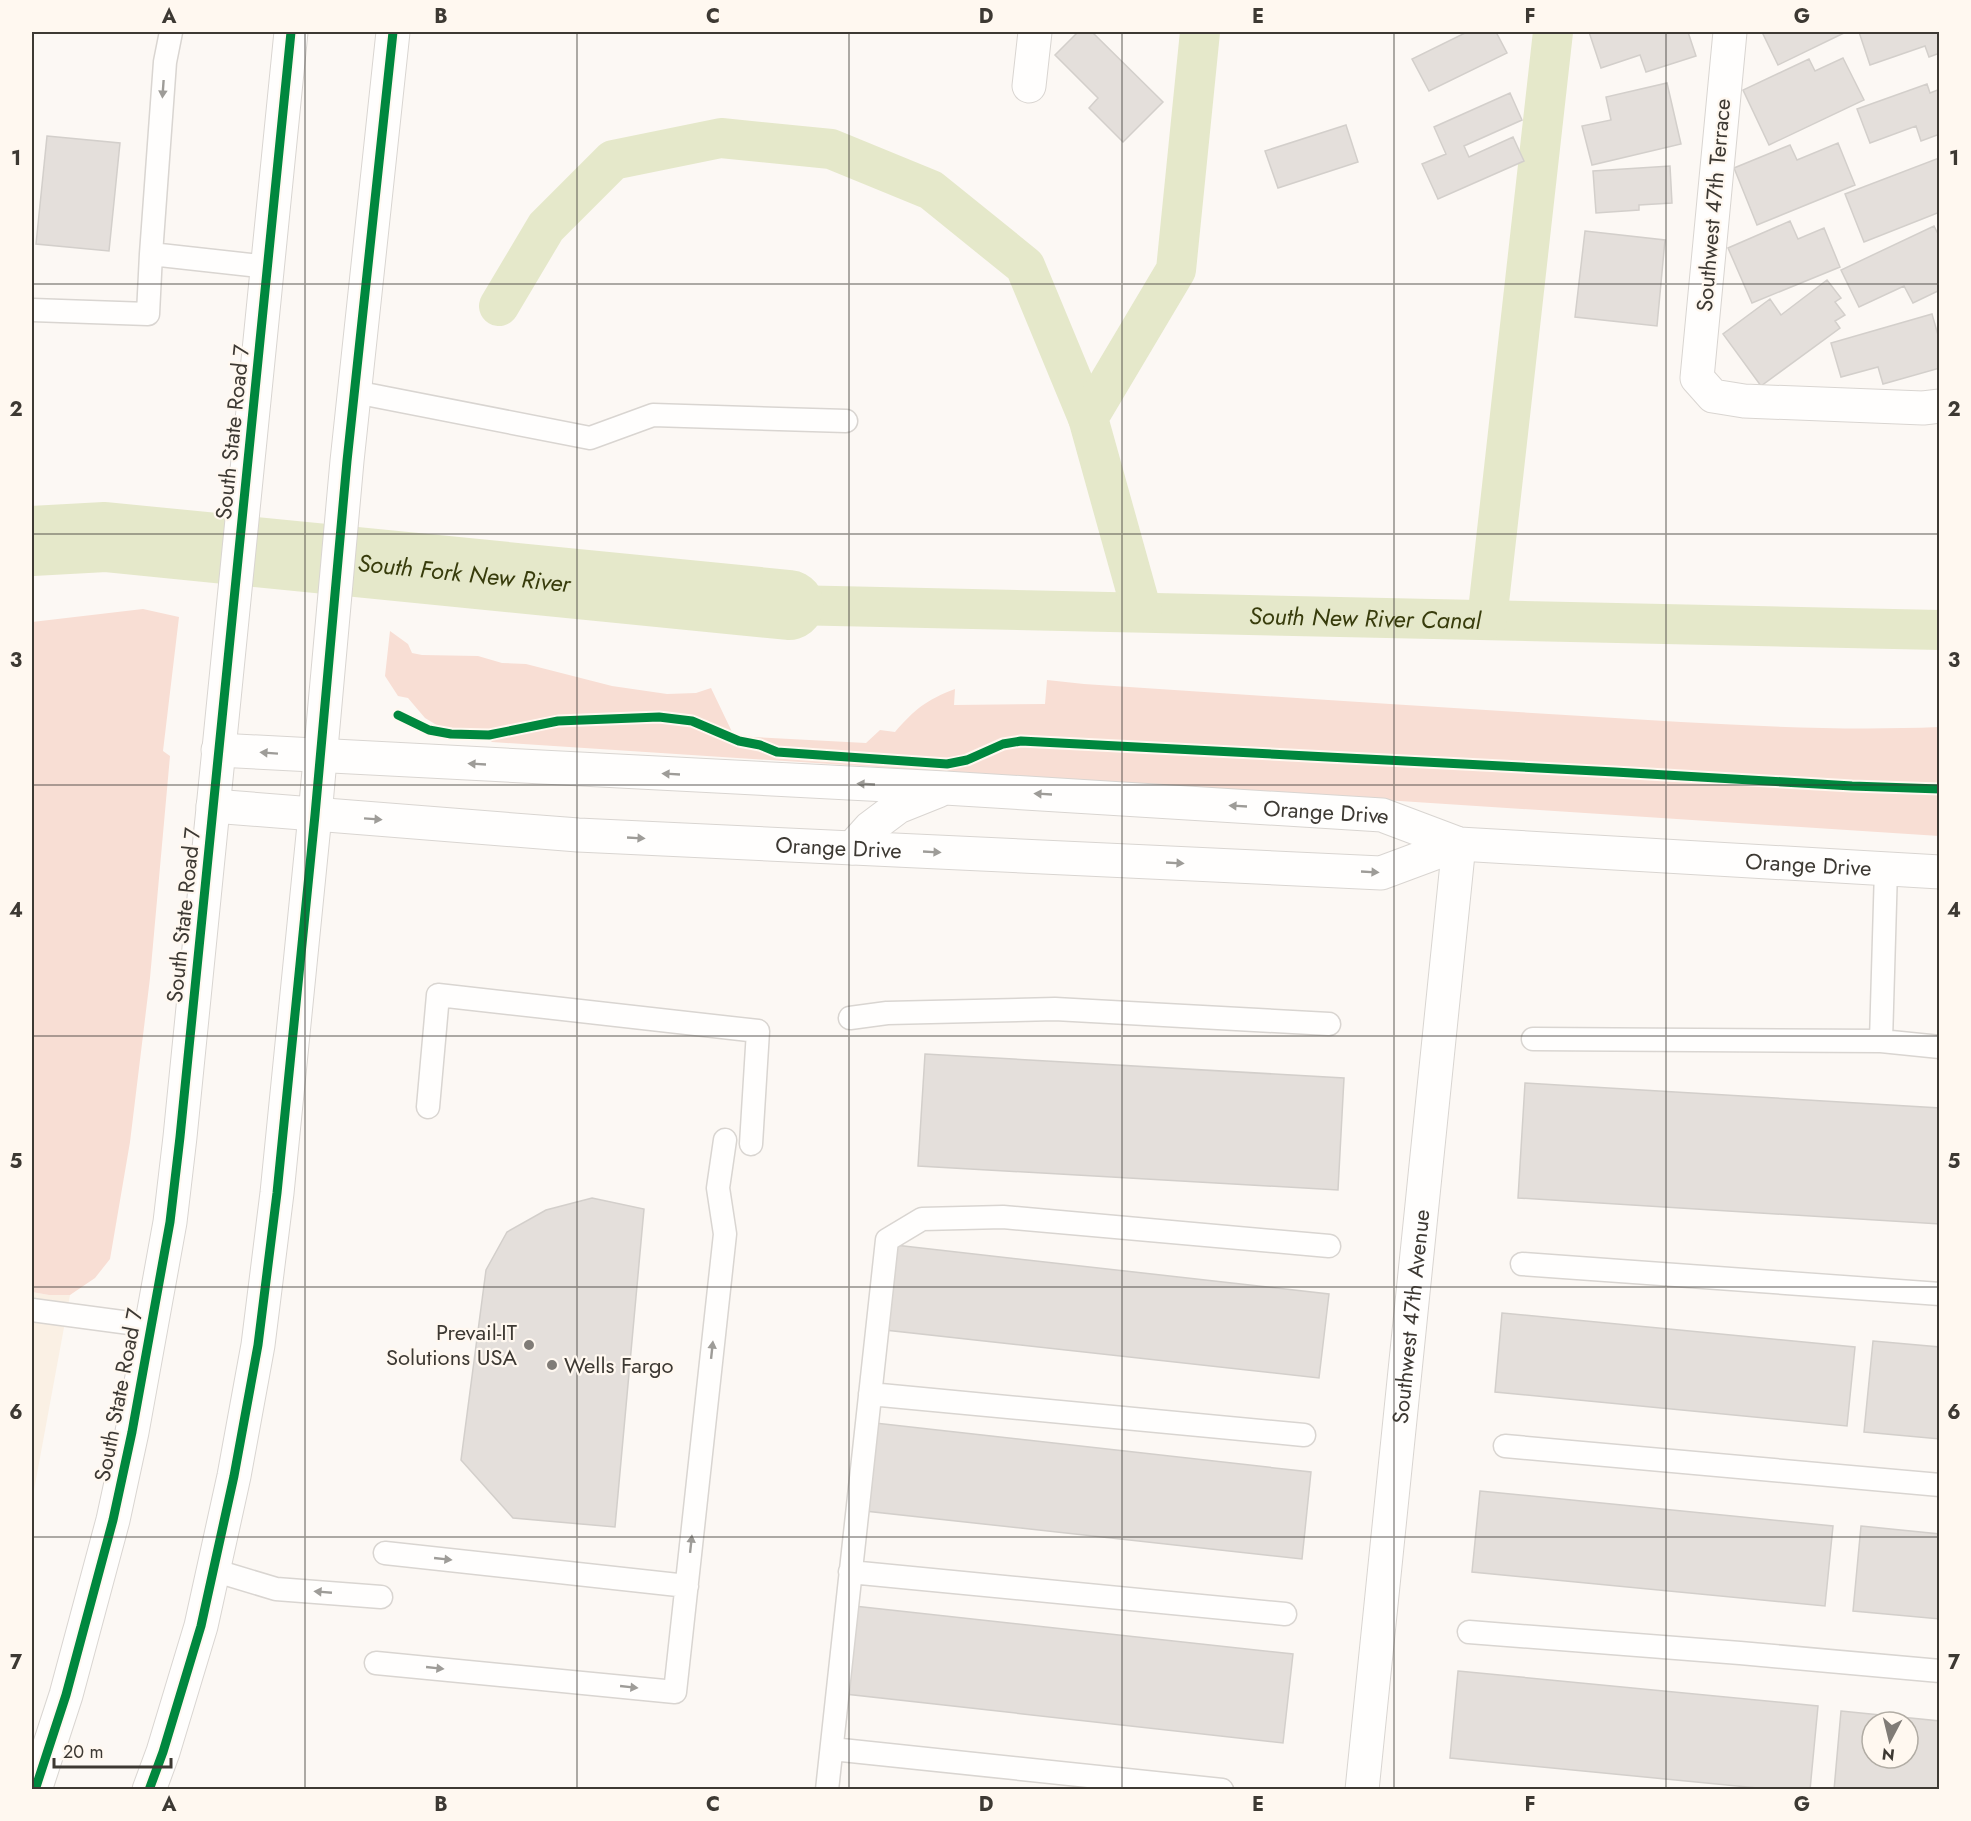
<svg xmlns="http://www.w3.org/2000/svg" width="1971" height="1821" viewBox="0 0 1971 1821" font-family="Jost,sans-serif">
  <rect width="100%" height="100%" fill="#fcf8f4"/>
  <path fill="#faf0e4" d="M 32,1292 L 49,1295 L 70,1295 L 32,1501 Z"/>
  <path fill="#f8ded4" d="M 143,609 L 179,617 L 163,751 L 170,756 L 150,978 L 130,1142 L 110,1259 L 95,1278 L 70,1295 L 49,1295 L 32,1292 L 32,622 Z
    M 390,631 L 408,644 L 412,653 L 422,655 L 478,656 L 502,663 L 526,664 L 612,686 L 667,694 L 696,693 L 711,688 L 734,736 L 866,743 L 880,730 L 895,732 C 915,709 926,700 955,689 L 954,705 L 1045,704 L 1047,680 L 1084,684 C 1250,695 1416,706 1582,716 C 1701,723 1820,732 1939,727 L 1939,836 L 492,742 L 479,730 L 440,727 L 425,718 L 408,698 L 398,696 L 385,676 Z"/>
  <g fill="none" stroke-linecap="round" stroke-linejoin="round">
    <g stroke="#e5e8ca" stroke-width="40">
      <path d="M 499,306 L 546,227 L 613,160 L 721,138 L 831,149 L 931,190 L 1025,266 L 1088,418"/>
      <path id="s1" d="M 789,605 L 1940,630"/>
      <path d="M 1142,612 L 1088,418 L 1176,270 L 1200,32"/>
      <path d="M 1487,620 L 1553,32"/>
    </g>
    <path stroke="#e5e8ca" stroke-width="70" id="s2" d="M 32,541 L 105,537 L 789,605"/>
  </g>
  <path fill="#e4dfdb" stroke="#d3cfcb" stroke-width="1.5" fill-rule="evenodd" d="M 1078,32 L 1092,32 L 1163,102 L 1123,142 L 1089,108 L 1098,98 L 1055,55 Z
    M 1467,32 L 1496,32 L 1507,53 L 1429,91 L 1412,59 Z
    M 1589,32 L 1688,32 L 1696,56 L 1646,72 L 1640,55 L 1601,68 Z
    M 1762,32 L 1846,32 L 1778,65 Z
    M 1859,32 L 1940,32 L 1940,53 L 1929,57 L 1925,46 L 1870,65 Z
    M 1843,58 L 1864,100 L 1769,145 L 1743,90 L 1809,59 L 1815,71 Z
    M 1667,83 L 1681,144 L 1592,165 L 1582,126 L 1611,120 L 1606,97 Z
    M 1927,84 L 1930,93 L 1940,89 L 1940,134 L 1921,141 L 1916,126 L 1870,143 L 1857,109 Z
    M 1510,93 L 1522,120 L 1464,146 L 1469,157 L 1513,137 L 1524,161 L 1438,199 L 1422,164 L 1446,154 L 1434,127 Z
    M 1346,125 L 1358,162 L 1278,188 L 1265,151 Z
    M 47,136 L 120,143 L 109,251 L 36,244 Z
    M 1838,143 L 1855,185 L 1757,225 L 1734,168 L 1790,145 L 1797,160 Z
    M 1939,158 L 1940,212 L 1864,242 L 1845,194 Z
    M 1670,166 L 1672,203 L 1639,205 L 1639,210 L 1596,213 L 1593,171 Z
    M 1790,221 L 1798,239 L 1824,228 L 1840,267 L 1752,303 L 1728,248 Z
    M 1934,226 L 1940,238 L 1940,290 L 1913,303 L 1904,286 L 1859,307 L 1841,270 Z
    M 1585,231 L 1665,240 L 1657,326 L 1575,317 Z
    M 1827,280 L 1841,298 L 1835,302 L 1845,315 L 1835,321 L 1840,328 L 1761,386 L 1723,334 L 1770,299 L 1781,315 Z
    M 1932,314 L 1940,342 L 1940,368 L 1883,384 L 1878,367 L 1841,377 L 1831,343 Z
    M 925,1054 L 1344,1078 L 1338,1190 L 918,1166 Z
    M 1525,1083 L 1940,1108 L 1940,1224 L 1518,1198 Z
    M 592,1198 L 644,1209 L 615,1527 L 513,1518 L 461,1460 L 486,1270 L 507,1232 L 546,1210 Z
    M 895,1245 L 1329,1294 L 1319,1378 L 885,1330 Z
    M 1502,1313 L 1855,1347 L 1847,1426 L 1495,1392 Z
    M 1873,1341 L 1940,1347 L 1940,1439 L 1864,1432 Z
    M 875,1423 L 1311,1472 L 1302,1559 L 865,1511 Z
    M 1480,1491 L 1833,1526 L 1825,1606 L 1472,1572 Z
    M 1861,1526 L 1940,1534 L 1940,1619 L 1853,1611 Z
    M 854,1606 L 1293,1654 L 1283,1743 L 845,1694 Z
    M 1458,1671 L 1818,1706 L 1810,1790 L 1778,1790 L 1450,1758 Z
    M 1841,1711 L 1940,1721 L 1940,1790 L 1834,1790 ZM 1872,1722 L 1908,1722 L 1908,1758 L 1872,1758 Z"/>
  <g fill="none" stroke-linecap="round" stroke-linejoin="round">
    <g stroke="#d9d5d1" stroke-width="25">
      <path id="lane" d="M 151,254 L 165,62 L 171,32
        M 32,310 L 148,314 L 151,254 L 268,267
        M 355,392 L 590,438 L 653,415 L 846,421
        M 850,1018 L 887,1013 L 1055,1009 L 1329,1024
        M 1533,1039 L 1881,1041 L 1940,1047
        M 1881,1041 L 1886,869
        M 428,1107 L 438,995 L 758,1031 L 751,1144
        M 1522,1264 L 1940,1294
        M 32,1310 L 152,1326
        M 870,1394 L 1304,1435
        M 1505,1446 L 1940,1485
        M 385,1553 L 687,1586
        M 213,1570 L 276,1589 L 381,1597
        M 850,1572 L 1285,1614
        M 1469,1632 L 1740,1653 L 1940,1671
        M 376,1663 L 675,1692 L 725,1234 L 718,1188 L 725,1140
        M 832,1749 L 1222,1790
        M 827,1790 L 887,1240 L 922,1219 L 1003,1217 L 1329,1246"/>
    </g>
    <g stroke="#d9d5d1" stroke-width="35">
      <g id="street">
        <path d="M 1730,32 L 1697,378 L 1713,396 L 1744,401 L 1923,408 L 1940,406"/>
        <path d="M 1029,86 L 1035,32"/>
        <path id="s3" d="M 1362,1790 L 1459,844"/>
      </g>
    </g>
    <g stroke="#d9d5d1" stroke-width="35">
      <g id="secondary">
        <path id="s4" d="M 218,750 L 945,788 L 1382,815 L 1459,844 L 1940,872"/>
        <path id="s5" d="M 213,806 L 578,835 L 1381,873 L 1459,844"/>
        <path d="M 852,848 L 870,828 L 898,807 L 938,791"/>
      </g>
    </g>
    <g stroke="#d9d5d1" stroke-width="35">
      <path id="primary" d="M 35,1790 L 66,1695 L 113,1520 L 132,1432 L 170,1222 L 180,1137 L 291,32
        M 149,1790 L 163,1752 L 201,1626 L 234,1476 L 258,1345 L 277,1193 L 315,815 L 347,461 L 393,32"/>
    </g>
    <use href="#lane" stroke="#fffefd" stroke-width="22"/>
    <use href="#street" stroke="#fffefd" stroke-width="33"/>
    <use href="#secondary" stroke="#fffefd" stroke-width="33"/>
    <use href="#primary" stroke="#fffefd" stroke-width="33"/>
    <g stroke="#fff8f0" stroke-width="13">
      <path id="cycleway" d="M 398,715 L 429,730 L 451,734 L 489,735 L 558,721 L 659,717 L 692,721 L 739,741 L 760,745 L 777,752 L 947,764 L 967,760 L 1003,744 L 1021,741 L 1615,772 L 1852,786 L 1940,789
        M 35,1790 L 66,1695 L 113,1520 L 132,1432 L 170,1222 L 180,1137 L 291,32
        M 149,1790 L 163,1752 L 201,1626 L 234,1476 L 258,1345 L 277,1193 L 315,815 L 347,461 L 393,32"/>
    </g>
    <use href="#cycleway" stroke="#00873e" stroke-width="9"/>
  </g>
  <defs><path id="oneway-solid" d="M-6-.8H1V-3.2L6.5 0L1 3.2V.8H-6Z" transform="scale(1.5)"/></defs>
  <g fill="#9e9c98">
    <use href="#oneway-solid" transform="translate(163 89) rotate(94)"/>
    <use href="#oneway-solid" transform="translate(269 753) rotate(-176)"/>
    <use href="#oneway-solid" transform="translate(477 764) rotate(-177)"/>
    <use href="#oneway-solid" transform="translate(671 774) rotate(-177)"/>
    <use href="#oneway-solid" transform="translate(866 784) rotate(-177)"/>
    <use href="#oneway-solid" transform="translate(1043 794) rotate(-177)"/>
    <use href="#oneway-solid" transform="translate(1238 806) rotate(-177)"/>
    <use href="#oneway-solid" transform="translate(373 819) rotate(4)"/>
    <use href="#oneway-solid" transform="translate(636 838) rotate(3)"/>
    <use href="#oneway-solid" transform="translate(932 852) rotate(3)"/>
    <use href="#oneway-solid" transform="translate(1175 863) rotate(3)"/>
    <use href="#oneway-solid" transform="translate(1370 872) rotate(3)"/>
    <use href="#oneway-solid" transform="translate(712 1350) rotate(-84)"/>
    <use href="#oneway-solid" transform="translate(691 1544) rotate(-84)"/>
    <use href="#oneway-solid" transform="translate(443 1559) rotate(6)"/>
    <use href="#oneway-solid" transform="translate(323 1592) rotate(-175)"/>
    <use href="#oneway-solid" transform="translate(435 1668) rotate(6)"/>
    <use href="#oneway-solid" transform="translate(629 1687) rotate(6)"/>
  </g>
  <path fill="none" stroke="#3d3933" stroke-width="1.5" stroke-opacity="0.55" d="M 305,32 L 305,1790M 577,32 L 577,1790M 849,32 L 849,1790M 1122,32 L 1122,1790M 1394,32 L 1394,1790M 1666,32 L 1666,1790M 32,284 L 1940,284M 32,534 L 1940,534M 32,785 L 1940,785M 32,1036 L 1940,1036M 32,1287 L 1940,1287M 32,1537 L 1940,1537"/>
  <g fill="#807c77" stroke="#fff8f0" stroke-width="2">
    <circle cx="529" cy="1345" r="6"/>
    <circle cx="552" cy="1365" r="6"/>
  </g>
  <g text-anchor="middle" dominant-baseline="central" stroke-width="4.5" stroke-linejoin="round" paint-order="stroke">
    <g font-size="22" fill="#3d3933" stroke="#fff8f0">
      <text transform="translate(1713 205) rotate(-85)">Southwest 47th Terrace</text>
      <text transform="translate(232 432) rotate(-84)">South State Road 7</text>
      <text stroke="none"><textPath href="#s4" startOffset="1110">Orange Drive</textPath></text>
      <text stroke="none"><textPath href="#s5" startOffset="627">Orange Drive</textPath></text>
      <text stroke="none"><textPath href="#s4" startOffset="1598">Orange Drive</textPath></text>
      <text transform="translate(183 915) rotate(-84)">South State Road 7</text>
      <text stroke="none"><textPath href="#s3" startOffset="476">Southwest 47th Avenue</textPath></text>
      <text transform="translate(118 1395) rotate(-79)">South State Road 7</text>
    </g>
    <g font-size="22" fill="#3d3933" stroke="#fff8f0" text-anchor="end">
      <text x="517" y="1332">Prevail-IT<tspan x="517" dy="25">Solutions USA</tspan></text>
      <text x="564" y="1365" text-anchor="start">Wells Fargo</text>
    </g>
    <g font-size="24" font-style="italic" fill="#383c0c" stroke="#fff8f0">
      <text stroke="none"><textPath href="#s2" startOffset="434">South Fork New River</textPath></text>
      <text stroke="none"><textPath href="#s1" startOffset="576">South New River Canal</textPath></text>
    </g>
  </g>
  <rect width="1971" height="1821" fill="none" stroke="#fff8f0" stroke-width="66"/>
  <g transform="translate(1890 1740) rotate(187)"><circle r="28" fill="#fff8f0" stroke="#b1aca4" stroke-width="1.5"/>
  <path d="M0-4.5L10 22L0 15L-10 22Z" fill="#807c77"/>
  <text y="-9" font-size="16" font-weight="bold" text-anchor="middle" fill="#3d3933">N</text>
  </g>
  <path d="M54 1758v9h117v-9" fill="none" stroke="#3d3933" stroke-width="3"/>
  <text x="63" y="1758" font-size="18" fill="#3d3933" stroke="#fff8f0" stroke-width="4.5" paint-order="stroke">20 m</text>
  <rect x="33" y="33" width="1905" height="1755" fill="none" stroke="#3d3933" stroke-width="2"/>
  <g font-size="20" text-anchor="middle" font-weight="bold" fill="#3d3933">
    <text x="169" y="23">A</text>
    <text x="441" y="23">B</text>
    <text x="713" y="23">C</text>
    <text x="986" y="23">D</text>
    <text x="1258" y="23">E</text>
    <text x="1530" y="23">F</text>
    <text x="1802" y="23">G</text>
    <text x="16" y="165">1</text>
    <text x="1954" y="165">1</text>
    <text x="16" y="416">2</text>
    <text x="1954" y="416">2</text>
    <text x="16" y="667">3</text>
    <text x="1954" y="667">3</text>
    <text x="16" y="917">4</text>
    <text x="1954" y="917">4</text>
    <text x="16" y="1168">5</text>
    <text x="1954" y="1168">5</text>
    <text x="16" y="1419">6</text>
    <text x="1954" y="1419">6</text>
    <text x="16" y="1669">7</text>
    <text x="1954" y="1669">7</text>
    <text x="169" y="1811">A</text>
    <text x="441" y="1811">B</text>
    <text x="713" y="1811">C</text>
    <text x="986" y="1811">D</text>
    <text x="1258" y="1811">E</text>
    <text x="1530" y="1811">F</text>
    <text x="1802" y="1811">G</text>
  </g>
</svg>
